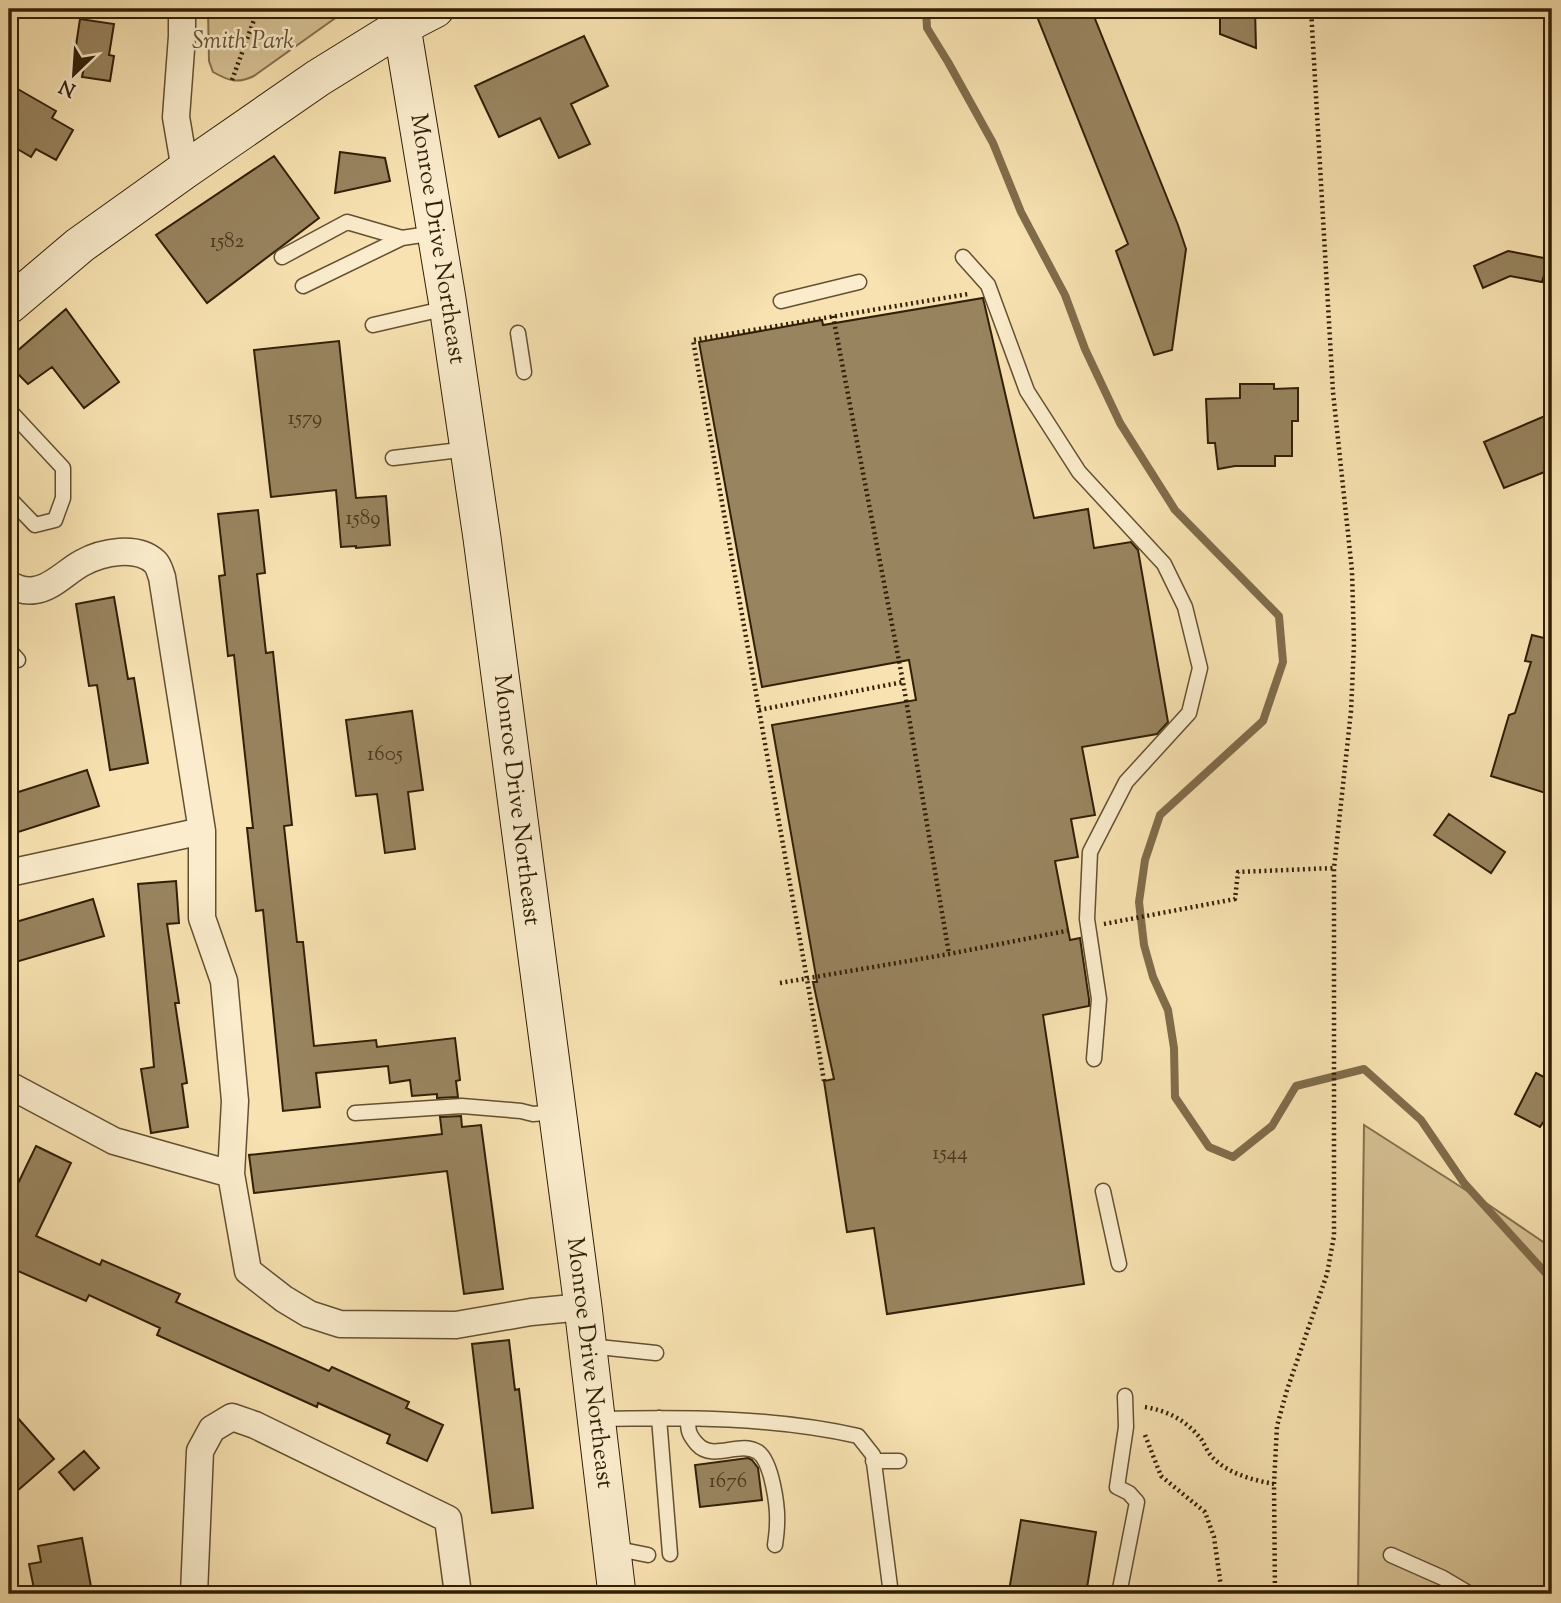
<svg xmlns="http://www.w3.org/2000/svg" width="1561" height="1603" viewBox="0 0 1561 1603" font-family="'Sorts Mill Goudy',serif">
  <rect width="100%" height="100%" fill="#f8e2b1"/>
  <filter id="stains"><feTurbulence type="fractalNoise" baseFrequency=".00286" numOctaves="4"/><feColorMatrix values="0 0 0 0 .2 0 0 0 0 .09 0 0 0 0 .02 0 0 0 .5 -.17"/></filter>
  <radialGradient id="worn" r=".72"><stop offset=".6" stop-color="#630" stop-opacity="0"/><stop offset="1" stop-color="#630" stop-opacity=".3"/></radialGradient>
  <path fill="#d6c194" stroke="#84704d" stroke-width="2" d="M 208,9 L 346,9 L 341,14 L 254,76 C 237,84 229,81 213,72 L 209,61 Z
    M 1364,1125 L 1486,1203 L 1552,1248 L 1552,1594 L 1358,1594 Z"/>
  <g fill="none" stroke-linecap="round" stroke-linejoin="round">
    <path stroke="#806c4a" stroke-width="8" d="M 926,9 L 927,28 L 948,62 L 993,143 L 1021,212 L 1065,295 L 1085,349 L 1120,423 L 1175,510 L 1279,616 L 1283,662 L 1263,721 L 1160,815 L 1145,860 L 1139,902 L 1144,945 L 1153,977 L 1168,1010 L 1174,1048 L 1175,1097 L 1209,1147 L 1233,1157 L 1272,1126 L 1296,1086 L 1364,1069 L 1421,1120 L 1464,1183 L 1552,1280"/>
  </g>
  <path fill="#98845f" stroke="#311f06" stroke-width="2" d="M 1034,9 L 1091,9 L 1178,225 L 1186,249 L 1172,350 L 1154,355 L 1116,251 L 1128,244 Z
    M 1220,9 L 1255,9 L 1256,48 L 1220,34 Z
    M 80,19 L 114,24 L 109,55 L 114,56 L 110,81 L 82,77 L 84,67 L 73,65 Z
    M 584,36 L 608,86 L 571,104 L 590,144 L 559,158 L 540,118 L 499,137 L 475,86 Z
    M 9,84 L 56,111 L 52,118 L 73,130 L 56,160 L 36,149 L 31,157 L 9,144 Z
    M 340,152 L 385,158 L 390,181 L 335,193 Z
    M 274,156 L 319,218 L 207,303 L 156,235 Z
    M 1508,251 L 1549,259 L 1542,282 L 1510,276 L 1483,288 L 1474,266 Z
    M 983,298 L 1034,518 L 1088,509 L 1094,548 L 1131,542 L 1138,550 L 1168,722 L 1157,734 L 1082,747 L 1095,815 L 1071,819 L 1078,857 L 1055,861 L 1070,940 L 1080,938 L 1089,999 L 1089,1006 L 1043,1015 L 1084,1284 L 887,1314 L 874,1228 L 847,1232 L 824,1081 L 834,1079 L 813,982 L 817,982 L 772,725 L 916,700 L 909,660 L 762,687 L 699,342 L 822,320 L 823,325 Z
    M 66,309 L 119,382 L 84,408 L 52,367 L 28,384 L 9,365 L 9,358 Z
    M 339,341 L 356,498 L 386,496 L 390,545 L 356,548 L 356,546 L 341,547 L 336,490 L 271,497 L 254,350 Z
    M 1240,384 L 1274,384 L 1274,389 L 1298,388 L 1298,421 L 1292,421 L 1292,456 L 1275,456 L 1275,466 L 1235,466 L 1218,469 L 1215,443 L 1208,443 L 1206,399 L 1240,398 Z
    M 1552,413 L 1552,469 L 1504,488 L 1484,442 Z
    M 258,510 L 265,573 L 257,574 L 266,653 L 273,652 L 292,825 L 284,826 L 297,942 L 303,942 L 314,1046 L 376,1040 L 377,1047 L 455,1038 L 460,1080 L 456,1081 L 458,1097 L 437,1098 L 437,1094 L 412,1096 L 410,1080 L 390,1083 L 388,1066 L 316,1073 L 320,1107 L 283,1111 L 263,910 L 256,911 L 247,828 L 253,828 L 234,655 L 228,656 L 219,576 L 225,575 L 218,514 Z
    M 114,597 L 128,679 L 134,678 L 148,763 L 110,770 L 97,685 L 89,686 L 76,604 Z
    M 1532,635 L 1552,640 L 1552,795 L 1491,776 L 1509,715 L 1515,713 L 1531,662 L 1525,661 Z
    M 412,711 L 423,790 L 408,792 L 415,849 L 385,853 L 377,794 L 356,796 L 346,720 Z
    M 87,770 L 99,806 L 9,835 L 9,795 Z
    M 1449,814 L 1505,852 L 1491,873 L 1434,835 Z
    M 176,881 L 179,923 L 167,924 L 179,1003 L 175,1003 L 187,1083 L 182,1084 L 188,1127 L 151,1133 L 141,1069 L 154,1067 L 138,884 Z
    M 93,899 L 104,936 L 9,964 L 9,924 Z
    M 1536,1073 L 1552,1081 L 1552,1125 L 1544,1121 L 1540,1127 L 1515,1114 Z
    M 461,1116 L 462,1127 L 481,1125 L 503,1289 L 464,1294 L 447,1171 L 254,1193 L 249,1155 L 442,1134 L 440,1117 Z
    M 36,1146 L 71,1163 L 36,1236 L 100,1265 L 102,1260 L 180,1294 L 176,1302 L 329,1371 L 332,1367 L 409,1402 L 406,1408 L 443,1425 L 427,1461 L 387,1443 L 390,1435 L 318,1403 L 317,1407 L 157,1335 L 160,1328 L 89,1295 L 86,1301 L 9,1267 L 9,1202 Z
    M 509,1340 L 515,1390 L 519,1389 L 533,1508 L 492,1513 L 472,1344 Z
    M 9,1408 L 54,1459 L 9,1498 Z
    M 84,1451 L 99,1468 L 74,1490 L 59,1472 Z
    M 748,1458 L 752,1460 L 758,1468 L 762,1500 L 700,1507 L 695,1465 Z
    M 1021,1520 L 1096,1532 L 1086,1594 L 1027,1594 L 1009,1591 Z
    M 82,1538 L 92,1592 L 78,1594 L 35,1594 L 29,1564 L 41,1562 L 38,1546 Z"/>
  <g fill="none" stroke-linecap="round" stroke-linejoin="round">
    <g stroke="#635031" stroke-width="17">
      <path id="lane" d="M 282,257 L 347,222 L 402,238 L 435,233
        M 963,257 L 988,285 L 1027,391 L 1079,472 L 1164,564 L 1185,607 L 1200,668 L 1189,713 L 1126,782 L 1090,852 L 1087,919 L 1099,999 L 1094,1059
        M 303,286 L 402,238
        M 781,301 L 859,282
        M 373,325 L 447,308
        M 518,333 L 524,372
        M 9,410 L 63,468 L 63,498 L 55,520 L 35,525 L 9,498
        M 393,458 L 468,449
        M 9,650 L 18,660
        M 355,1113 L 462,1106 L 521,1111 L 533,1114 L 555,1112
        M 1103,1191 L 1119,1264
        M 589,1346 L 656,1353
        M 659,1418 L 670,1554
        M 598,1419 C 684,1417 774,1417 858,1436 L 873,1455 L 891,1594
        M 688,1420 C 688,1431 689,1435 697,1444 C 713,1462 739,1440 758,1452 C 772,1462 778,1507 777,1524 C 777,1531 776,1538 775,1545
        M 873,1461 L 899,1461
        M 613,1548 L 648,1555
        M 1391,1555 L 1443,1578 L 1470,1594
        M 1119,1594 L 1137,1502 L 1129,1493 L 1117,1487 L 1126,1427 L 1125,1396"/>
    </g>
    <g stroke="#635031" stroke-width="29">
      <path id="street" d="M 182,9 L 182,36 L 176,117 L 185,170
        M 9,584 C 17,589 25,592 35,590 C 52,588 67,571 82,563 C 102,552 137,545 155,562 C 159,566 160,572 162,577 L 202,831 L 202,918 L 224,981 L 235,1101 L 231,1174 L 248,1271 L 284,1299 L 309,1314 L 340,1324 L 456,1325 L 531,1312 L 583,1307
        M 9,873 L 202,831
        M 9,1085 L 114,1141 L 231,1174
        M 194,1594 L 200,1451 L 212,1429 L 232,1417 L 255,1425 L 448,1519 L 458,1594"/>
    </g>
    <g stroke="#311f06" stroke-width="39">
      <path id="secondary" d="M 399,9 L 447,299 L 482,538 L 583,1307 L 617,1594
        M 9,305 L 80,245 L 185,170 L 318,78 L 402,26 L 435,9"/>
    </g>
    <path stroke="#311f06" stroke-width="4.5" stroke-dasharray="2 3.5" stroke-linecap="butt" d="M 232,80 L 258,9
      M 833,316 L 903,682 L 949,954
      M 759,710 L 903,682
      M 1104,924 L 1235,899 L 1238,872 L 1334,868
      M 780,983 L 949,954 L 1071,930
      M 824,1081 L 807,979 L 693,340 L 968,294
      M 1145,1407 C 1168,1411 1186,1420 1201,1439 C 1205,1445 1208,1453 1213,1458 C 1229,1474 1253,1480 1274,1484
      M 1145,1435 L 1161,1476 L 1205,1512 L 1214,1537 L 1222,1594
      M 1275,1594 L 1274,1484 L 1277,1426 L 1287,1390 L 1327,1274 L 1334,1236 L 1334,868 L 1351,711 L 1354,644 L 1352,571 L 1333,392 L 1311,9"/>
    <use href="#lane" stroke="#faeccc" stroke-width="14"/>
    <use href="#street" stroke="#faeccc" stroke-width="26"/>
    <use href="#secondary" stroke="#faeccc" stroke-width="37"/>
  </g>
  <g text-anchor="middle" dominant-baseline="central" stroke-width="5" stroke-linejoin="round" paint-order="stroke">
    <g font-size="21" fill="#4b381c">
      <text x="227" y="242">1582</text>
      <text x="305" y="419">1579</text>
      <text x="363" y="519">1589</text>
      <text x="385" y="755">1605</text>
      <text x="950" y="1154">1544</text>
      <text x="728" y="1482">1676</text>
    </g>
    <g font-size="24" font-style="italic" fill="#635031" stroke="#faeccc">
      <text x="243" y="42">Smith Park</text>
    </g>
    <g font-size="24" fill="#311f06" stroke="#faeccc">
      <text transform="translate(437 239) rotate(81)">Monroe Drive Northeast</text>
      <text transform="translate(516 800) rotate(83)">Monroe Drive Northeast</text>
      <text transform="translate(589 1363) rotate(83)">Monroe Drive Northeast</text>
    </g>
  </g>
  <rect width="1561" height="1603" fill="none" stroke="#f8e2b1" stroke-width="35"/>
  <rect x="10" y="10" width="1540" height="1582" fill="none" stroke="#311f06" stroke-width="3.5"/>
  <rect x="18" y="18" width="1526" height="1568" fill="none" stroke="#311f06" stroke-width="2"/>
  <g transform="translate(74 74) rotate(205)" stroke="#faeccc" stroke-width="5" paint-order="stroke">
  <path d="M0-5L12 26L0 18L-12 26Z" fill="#311f06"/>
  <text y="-10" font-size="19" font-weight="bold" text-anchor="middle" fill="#311f06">N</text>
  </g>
  <rect width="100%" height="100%" filter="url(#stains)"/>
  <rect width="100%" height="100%" fill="url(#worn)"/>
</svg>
